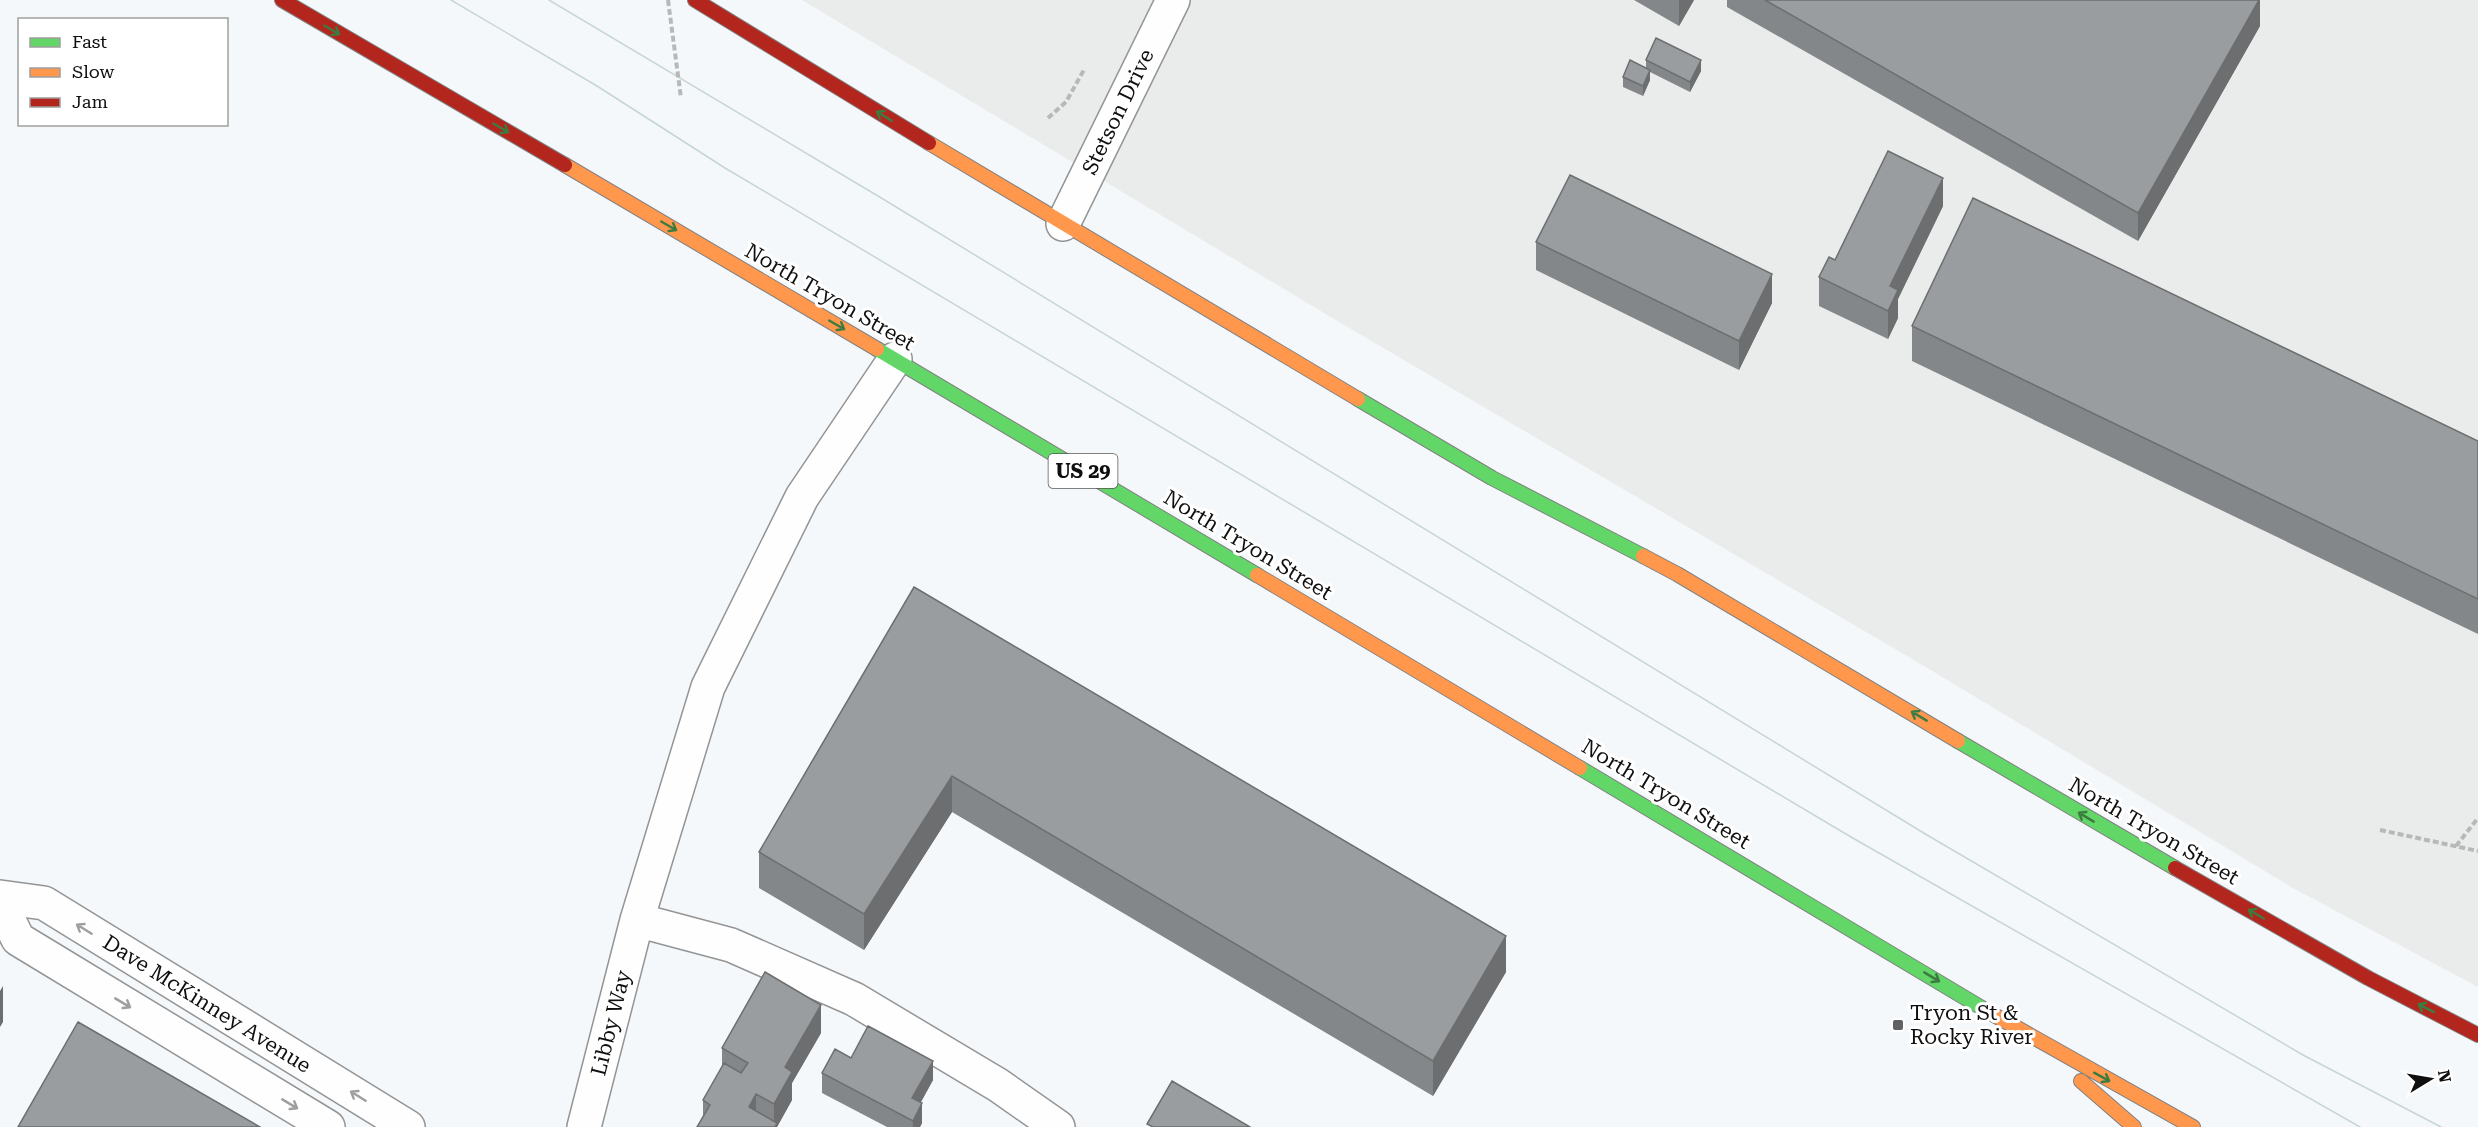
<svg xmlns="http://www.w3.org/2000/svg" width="2478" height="1127" viewBox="0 0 2478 1127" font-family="'Roboto Serif',serif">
  <rect width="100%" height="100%" fill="#f5f8fb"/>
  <path fill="#e9ecea" d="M 802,0 L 2478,0 L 2478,987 L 2293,888 L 1929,669 L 1329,316 Z"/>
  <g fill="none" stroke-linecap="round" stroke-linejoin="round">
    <g stroke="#939495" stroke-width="36">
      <path id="street" d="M 1063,224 L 1173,0
        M 0,897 L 44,903 L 408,1127
        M 0,902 L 18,939 L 328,1127
        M 637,920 L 731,945 L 854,999 L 998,1085 L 1058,1127
        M 584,1127 L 637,920 L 708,687 L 802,497 L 895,359"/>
    </g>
    <g stroke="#808183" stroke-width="16">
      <path id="fast" d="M 877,349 L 1257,575
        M 1358,399 L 1492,478 L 1643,556
        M 1958,741 L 2175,868
        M 1580,768 L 1987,1011"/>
    </g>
    <g stroke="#808183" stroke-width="16">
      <path id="slow" d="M 929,143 L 1358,399
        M 565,165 L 877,349
        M 1643,556 L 1677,574 L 1958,741
        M 1257,575 L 1580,768
        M 1987,1011 L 2193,1127
        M 2081,1081 L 2134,1127"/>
    </g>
    <g stroke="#808183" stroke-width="16">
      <path id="jam" d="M 282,0 L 565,165
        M 695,0 L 929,143
        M 2175,868 L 2368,978 L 2478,1035"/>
    </g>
    <path stroke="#b8b8b9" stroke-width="4" stroke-dasharray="6 3" stroke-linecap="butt" d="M 1048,118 L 1066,102 L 1085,68
      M 2380,830 L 2478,851
      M 2456,846 L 2478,818"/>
    <use href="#street" stroke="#fefefe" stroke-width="33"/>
    <use href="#fast" stroke="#63d668" stroke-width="14"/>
    <use href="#slow" stroke="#ff974d" stroke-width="14"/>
    <use href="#jam" stroke="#b3261e" stroke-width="14"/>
    <path stroke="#c6d6d1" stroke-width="1.5" d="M 451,0 L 597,86 L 725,168 L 1851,837 L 2360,1127
      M 549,0 L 883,199 L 1927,835 L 2303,1055 L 2441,1127"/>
    <path stroke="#b8b8b9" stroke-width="4" stroke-dasharray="6 3" stroke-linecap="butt" d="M 668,0 L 681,98"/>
  </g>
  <path fill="#848789" d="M 1634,0 L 1694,0 L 1679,26 Z
    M 1727,0 L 2260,0 L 2260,26 L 2138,241 L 1727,7 Z
    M 1646,60 L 1701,71 L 1690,92 L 1650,72 L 1650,80 L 1643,96 L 1623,87 L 1623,77 L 1646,68 Z
    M 1943,206 L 1898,299 L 1898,318 L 1888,339 L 1819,306 L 1819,277 L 1835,260 Z
    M 1536,242 L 1772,303 L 1739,370 L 1536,270 Z
    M 1912,326 L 2478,441 L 2478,634 L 1912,361 Z
    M 914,587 L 1506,972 L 1433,1096 L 952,812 L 864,950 L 759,888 L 759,852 Z
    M 821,1033 L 792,1083 L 792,1100 L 777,1127 L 703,1117 L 703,1100 L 722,1067 L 722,1048 Z
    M 851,1058 L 933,1080 L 921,1102 L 922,1123 L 920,1127 L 887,1127 L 822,1093 L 822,1073 Z"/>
  <path fill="#6c6e6f" d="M 1679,0 L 1694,0 L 1679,26 Z
    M 2259,0 L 2260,0 L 2260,26 L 2138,241 L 2138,213 Z
    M 1701,60 L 1701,71 L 1690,92 L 1690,82 Z
    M 1650,70 L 1650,80 L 1643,96 L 1643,86 Z
    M 1943,178 L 1943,206 L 1898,299 L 1898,318 L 1888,339 L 1888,311 L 1890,286 Z
    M 1772,274 L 1772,303 L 1739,370 L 1739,341 Z
    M 952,776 L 952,812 L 864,950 L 864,914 Z
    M 1506,936 L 1506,972 L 1433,1096 L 1433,1061 Z
    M 3,986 L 3,1022 L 0,1027 L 0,991 Z
    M 821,1005 L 821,1033 L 792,1083 L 792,1100 L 777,1127 L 774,1127 L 774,1104 L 785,1067 Z
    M 933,1061 L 933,1080 L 912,1118 L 912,1098 Z
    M 756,1094 L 756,1122 L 749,1107 Z
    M 922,1103 L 922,1123 L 920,1127 L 913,1127 L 913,1121 Z"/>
  <path fill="#9a9d9f" stroke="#6c6e6f" stroke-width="1.5" d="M 1765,0 L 2259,0 L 2138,213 Z
    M 1656,38 L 1701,60 L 1690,82 L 1646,60 Z
    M 1630,60 L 1650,70 L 1643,86 L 1623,77 Z
    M 1888,151 L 1943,178 L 1890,286 L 1898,290 L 1888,311 L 1819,277 L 1829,257 L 1835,260 Z
    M 1570,175 L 1772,274 L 1739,341 L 1536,242 Z
    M 1973,198 L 2478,441 L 2478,599 L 1912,326 Z
    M 914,587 L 1506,936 L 1433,1061 L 952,776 L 864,914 L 759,852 Z
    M 765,972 L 821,1005 L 785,1067 L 792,1072 L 774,1104 L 756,1094 L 749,1107 L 777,1123 L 775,1127 L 697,1127 L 710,1105 L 703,1100 L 724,1063 L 741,1073 L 748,1063 L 722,1048 Z
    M 78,1022 L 260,1127 L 18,1127 Z
    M 868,1026 L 933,1061 L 912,1098 L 922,1103 L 913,1121 L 822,1073 L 835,1049 L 851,1058 Z
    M 1172,1081 L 1250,1127 L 1153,1127 L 1147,1124 Z"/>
  <defs><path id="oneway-shaft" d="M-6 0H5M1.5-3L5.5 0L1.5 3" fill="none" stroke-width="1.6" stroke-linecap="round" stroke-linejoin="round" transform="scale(1.5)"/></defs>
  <g stroke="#3d7c40">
    <use href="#oneway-shaft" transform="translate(332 30) rotate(30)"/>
    <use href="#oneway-shaft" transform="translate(884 116) rotate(-148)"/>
    <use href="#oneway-shaft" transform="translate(501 128) rotate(30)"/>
    <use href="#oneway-shaft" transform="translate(669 226) rotate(30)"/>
    <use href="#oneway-shaft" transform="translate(837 325) rotate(30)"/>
    <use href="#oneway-shaft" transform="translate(1919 716) rotate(-149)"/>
    <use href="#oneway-shaft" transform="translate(2086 817) rotate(-149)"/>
    <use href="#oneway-shaft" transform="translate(2256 914) rotate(-150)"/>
    <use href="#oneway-shaft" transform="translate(1932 977) rotate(31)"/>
    <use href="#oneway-shaft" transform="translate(2426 1008) rotate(-153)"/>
    <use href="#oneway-shaft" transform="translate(2102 1077) rotate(29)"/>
  </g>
  <g stroke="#9e9e9e">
    <use href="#oneway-shaft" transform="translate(84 929) rotate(-148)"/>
    <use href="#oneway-shaft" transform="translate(123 1003) rotate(31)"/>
    <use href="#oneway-shaft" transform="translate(358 1096) rotate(-148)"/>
    <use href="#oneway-shaft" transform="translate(290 1104) rotate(31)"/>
  </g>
  <rect fill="#606162" stroke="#fff" stroke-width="2" x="1892" y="1019" width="12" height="12" rx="3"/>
  <g text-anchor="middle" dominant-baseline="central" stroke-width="6" stroke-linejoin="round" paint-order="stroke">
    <rect fill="#fff" stroke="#575757" stroke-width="1.5" x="1048.5" y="454" width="69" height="34" rx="4.5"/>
    <g font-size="20" font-weight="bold" fill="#0f0f0f">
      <text x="1083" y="471">US 29</text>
    </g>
    <g font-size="21" fill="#0f0f0f" stroke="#fff">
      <text transform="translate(1118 112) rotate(-64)">Stetson Drive</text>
      <text transform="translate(830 297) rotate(30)">North Tryon Street</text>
      <text transform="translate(1248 545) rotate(31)">North Tryon Street</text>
      <text transform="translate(1666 794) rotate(31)">North Tryon Street</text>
      <text transform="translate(2154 831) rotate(30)">North Tryon Street</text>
      <text transform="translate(207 1004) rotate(32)">Dave McKinney Avenue</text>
      <text transform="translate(611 1023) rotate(-76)">Libby Way</text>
    </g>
    <g font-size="21" fill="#0f0f0f" stroke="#fff" text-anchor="start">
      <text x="1910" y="1013">Tryon St &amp;<tspan x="1910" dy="24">Rocky River</tspan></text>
    </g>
  </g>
  <rect x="18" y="18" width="210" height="108" fill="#ffffff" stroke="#9f9f9f" stroke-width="1.5"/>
  <rect x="30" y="38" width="30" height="9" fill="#63d668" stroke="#9f9f9f" stroke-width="1.5"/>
  <text x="72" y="48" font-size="18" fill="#0f0f0f">Fast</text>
  <rect x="30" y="68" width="30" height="9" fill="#ff974d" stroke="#9f9f9f" stroke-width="1.5"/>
  <text x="72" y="78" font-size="18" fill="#0f0f0f">Slow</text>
  <rect x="30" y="98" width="30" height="9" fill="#b3261e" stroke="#9f9f9f" stroke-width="1.5"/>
  <text x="72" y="108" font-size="18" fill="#0f0f0f">Jam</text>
  <g transform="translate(2430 1079) rotate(79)" stroke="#ffffff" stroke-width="4.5" paint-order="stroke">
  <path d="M0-4.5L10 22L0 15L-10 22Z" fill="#0f0f0f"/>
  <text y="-9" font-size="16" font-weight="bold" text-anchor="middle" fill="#0f0f0f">N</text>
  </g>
</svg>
